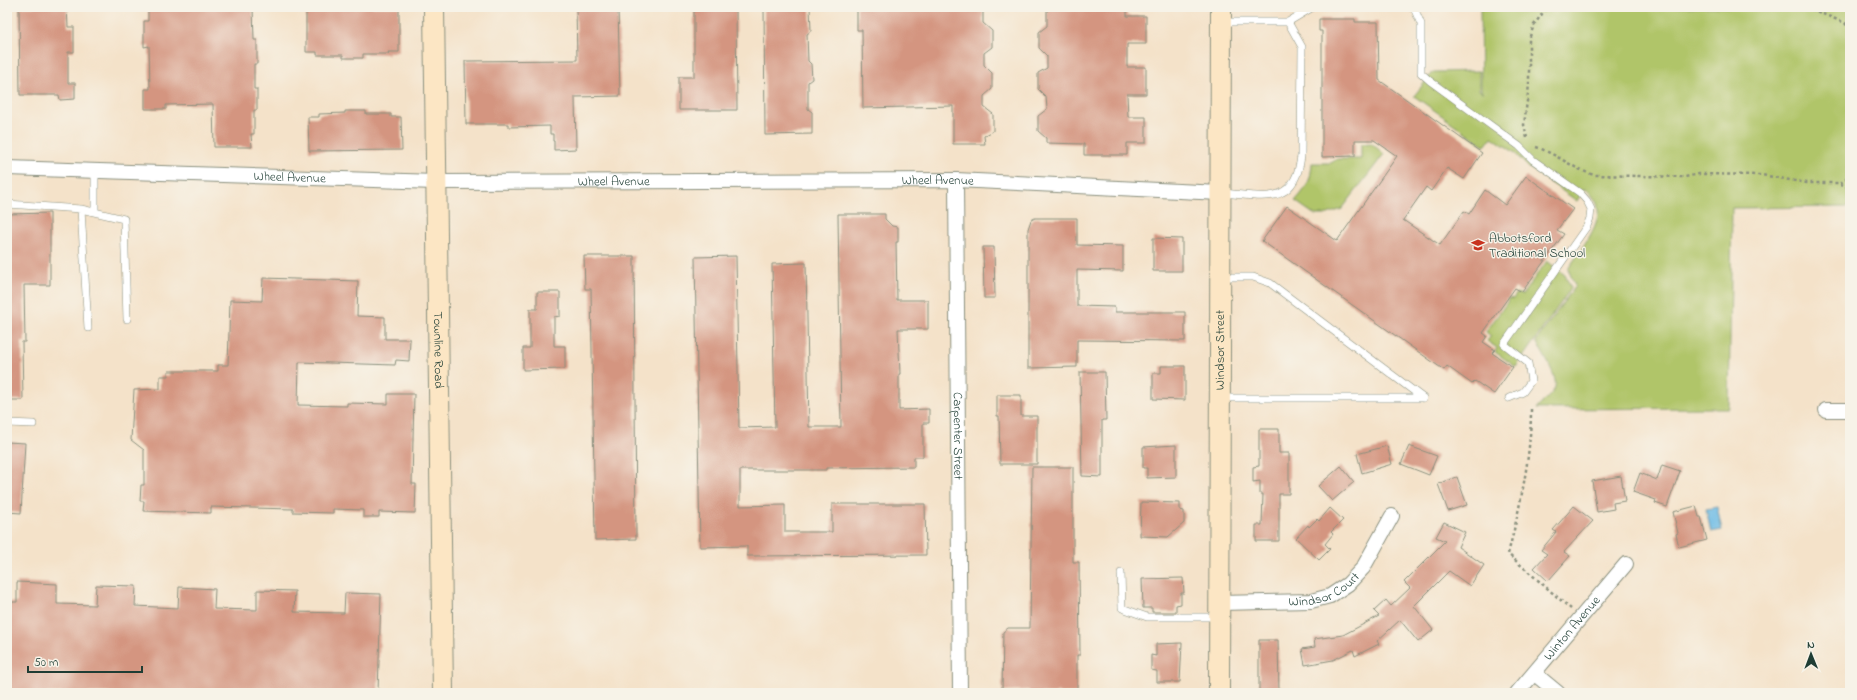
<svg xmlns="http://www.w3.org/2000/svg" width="1857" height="700" viewBox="0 0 1857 700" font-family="'Indie Flower',sans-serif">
  <rect width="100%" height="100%" fill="#f7f3e8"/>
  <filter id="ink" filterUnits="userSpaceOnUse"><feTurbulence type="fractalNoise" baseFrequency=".025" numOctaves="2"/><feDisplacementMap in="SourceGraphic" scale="8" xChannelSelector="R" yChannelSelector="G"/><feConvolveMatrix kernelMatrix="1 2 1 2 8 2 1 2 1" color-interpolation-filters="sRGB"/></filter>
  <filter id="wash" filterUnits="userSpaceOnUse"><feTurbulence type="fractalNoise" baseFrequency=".012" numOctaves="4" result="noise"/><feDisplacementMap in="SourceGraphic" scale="16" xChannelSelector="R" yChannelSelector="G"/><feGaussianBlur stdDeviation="0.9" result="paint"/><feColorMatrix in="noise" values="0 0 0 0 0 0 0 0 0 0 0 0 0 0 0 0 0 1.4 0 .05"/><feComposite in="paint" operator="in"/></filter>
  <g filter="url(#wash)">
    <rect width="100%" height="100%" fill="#f4e2c9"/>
    <path fill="#b0c569" stroke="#68814e" d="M 1480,7 L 1850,7 L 1850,207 L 1732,208 L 1729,408 L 1537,409 C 1542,401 1553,395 1555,387 C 1558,376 1541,351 1536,341 L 1575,286 L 1568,269 C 1578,254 1600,227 1598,209 C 1598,201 1591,194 1585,188 L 1577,201 L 1528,167 L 1514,152 L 1492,137 L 1485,146 L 1414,96 L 1433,72 L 1479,71 L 1479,90 L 1484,93 L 1481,90 Z
      M 1371,143 L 1384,154 L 1342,209 L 1325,215 L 1315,215 L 1295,201 C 1307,188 1311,180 1312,163 L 1331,163 L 1337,159 L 1361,159 L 1361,144 Z
      M 1547,261 L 1565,275 L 1571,288 L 1516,367 L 1495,352 L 1497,348 L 1487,341 L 1491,336 L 1486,332 L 1510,298 L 1513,299 L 1517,293 L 1522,295 Z"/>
    <path fill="#6abae5" stroke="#447c8c" d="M 1717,507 L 1722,530 L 1711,532 L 1706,509 Z"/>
    <g id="blocks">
      <path fill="#d49580" d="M 19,7 L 67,7 L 68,27 L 74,27 L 74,52 L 68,52 L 68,83 L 75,83 L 75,99 L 60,100 L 59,95 L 20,95 Z
        M 148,7 L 253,7 L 254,40 L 257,40 L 257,64 L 254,64 L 254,89 L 257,89 L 257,110 L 254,110 L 254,134 L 251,134 L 252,147 L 214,147 L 213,104 L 166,105 L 166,109 L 145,109 L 145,89 L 150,89 L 149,46 L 144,47 L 144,21 L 148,21 Z
        M 306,7 L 399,7 L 399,52 L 388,52 L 389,54 L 363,54 L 363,58 L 343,58 L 343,55 L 317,55 L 317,52 L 306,52 Z
        M 576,7 L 618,7 L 620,96 L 575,97 L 576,149 L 554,150 L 554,141 L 553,141 L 553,134 L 550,134 L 550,126 L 508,127 L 508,124 L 466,124 L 465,61 L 577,60 Z
        M 694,7 L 736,7 L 737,110 L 679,110 L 679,77 L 694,77 Z
        M 764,7 L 810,7 L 811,31 L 807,34 L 808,61 L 811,64 L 812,79 L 808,82 L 808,109 L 812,112 L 812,134 L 765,135 Z
        M 857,7 L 983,7 L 983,23 L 992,31 L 992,47 L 984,53 L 984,65 L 992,73 L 992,89 L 984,96 L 984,107 L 993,114 L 993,131 L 984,136 L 985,144 L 953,144 L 953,106 L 863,108 L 862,30 L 857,30 Z
        M 1047,7 L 1127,7 L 1127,16 L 1146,16 L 1146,44 L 1127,44 L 1127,67 L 1146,67 L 1146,94 L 1127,94 L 1128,117 L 1146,117 L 1146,143 L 1127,143 L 1127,155 L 1084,155 L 1084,144 L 1046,143 L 1046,138 L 1038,131 L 1038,116 L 1047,109 L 1046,97 L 1038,89 L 1038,73 L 1047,68 L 1047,56 L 1039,48 L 1039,32 L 1047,26 Z
        M 1319,19 L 1355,19 L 1355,22 L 1378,22 L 1379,80 L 1482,153 L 1464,179 L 1447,168 L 1431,191 L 1426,187 L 1403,220 L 1440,245 L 1464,211 L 1469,214 L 1485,190 L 1505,205 L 1526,176 L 1573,209 L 1557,230 L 1564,234 L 1522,292 L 1515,288 L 1483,333 L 1487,336 L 1483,342 L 1495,350 L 1492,353 L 1513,367 L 1494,394 L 1475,381 L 1472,384 L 1447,366 L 1444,370 L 1262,241 L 1287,206 L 1337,241 L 1397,156 L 1374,140 L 1355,140 L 1355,156 L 1322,157 L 1322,31 L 1319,31 Z
        M 345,111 L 366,111 L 366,114 L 391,114 L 391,117 L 401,117 L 402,150 L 309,151 L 308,117 L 319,117 L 319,114 L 345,113 Z
        M 50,213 L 50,285 L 24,285 L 25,342 L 22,342 L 23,400 L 7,400 L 7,214 Z
        M 838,214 L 885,214 L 885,219 L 892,226 L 898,227 L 898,242 L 896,242 L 897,300 L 928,300 L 928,329 L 898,329 L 900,374 L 899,374 L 899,410 L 929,409 L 929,423 L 923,423 L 923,457 L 914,457 L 914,467 L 826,468 L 826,470 L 740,470 L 740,506 L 785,505 L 785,532 L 832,532 L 832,504 L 925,504 L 926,555 L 747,556 L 747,546 L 700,547 L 695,257 L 736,256 L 739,428 L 775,427 L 772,264 L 806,263 L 809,427 L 841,427 Z
        M 1035,218 L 1077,218 L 1077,245 L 1123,246 L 1123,271 L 1077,270 L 1077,306 L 1115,307 L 1115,312 L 1185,312 L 1185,341 L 1077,340 L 1077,367 L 1028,368 L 1028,229 L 1031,220 Z
        M 1153,238 L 1182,239 L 1182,271 L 1153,271 Z
        M 983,247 L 994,247 L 995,298 L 984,298 Z
        M 584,256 L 634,256 L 636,539 L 595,540 L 591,289 L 585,289 Z
        M 263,278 L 358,281 L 357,316 L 385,317 L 385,339 L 410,339 L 409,361 L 396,360 L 395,365 L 299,362 L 298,405 L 347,406 L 347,403 L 388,404 L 388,394 L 414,394 L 412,484 L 416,484 L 415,513 L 379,512 L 379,517 L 363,517 L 363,510 L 333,509 L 333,513 L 293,512 L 293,509 L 211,507 L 211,513 L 143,511 L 144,501 L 140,501 L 141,485 L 144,485 L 144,450 L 131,440 L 134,390 L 160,389 L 160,376 L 168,376 L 168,371 L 218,371 L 218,365 L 228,365 L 230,300 L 262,301 Z
        M 537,292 L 560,292 L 560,316 L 554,317 L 554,346 L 565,346 L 565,369 L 523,370 L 523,348 L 530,348 L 530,309 L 537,309 Z
        M 1161,366 L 1185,366 L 1185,400 L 1153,399 L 1153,373 L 1161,373 Z
        M 1080,372 L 1105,372 L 1106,420 L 1102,420 L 1102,477 L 1082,476 Z
        M 997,395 L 1021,395 L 1021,416 L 1037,416 L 1037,464 L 1000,464 L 999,416 L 997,416 Z
        M 1259,429 L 1279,429 L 1279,453 L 1289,453 L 1289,494 L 1279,494 L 1279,541 L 1256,541 L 1256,525 L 1262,525 L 1263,494 L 1260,494 L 1260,481 L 1253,482 L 1253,467 L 1259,466 Z
        M 7,442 L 25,443 L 21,513 L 7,512 Z
        M 1176,445 L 1176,477 L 1147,478 L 1147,468 L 1143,468 L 1143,447 Z
        M 1387,446 L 1392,464 L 1362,473 L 1357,454 Z
        M 1409,446 L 1437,456 L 1429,475 L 1401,464 Z
        M 1662,465 L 1680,471 L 1667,507 L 1655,503 L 1656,500 L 1633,492 L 1640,473 L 1657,480 Z
        M 1341,466 L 1354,482 L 1332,501 L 1318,486 Z
        M 1032,467 L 1073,467 L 1073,562 L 1079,562 L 1080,655 L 1077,655 L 1077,693 L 1029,693 L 1029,690 L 1002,691 L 1003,632 L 1008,628 L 1030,628 Z
        M 1621,476 L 1625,501 L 1613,503 L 1614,509 L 1597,512 L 1592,481 Z
        M 1457,477 L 1467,505 L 1448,511 L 1438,484 Z
        M 1141,502 L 1180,503 L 1180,510 L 1184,511 L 1184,523 L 1168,537 L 1140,536 Z
        M 1574,506 L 1593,521 L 1564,552 L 1570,556 L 1548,581 L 1534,568 L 1547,554 L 1541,550 L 1556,532 L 1553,530 Z
        M 1696,506 L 1699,517 L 1701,517 L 1707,540 L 1679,547 L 1676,534 L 1678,533 L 1673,512 Z
        M 1330,508 L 1343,520 L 1331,532 L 1333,534 L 1325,544 L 1330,549 L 1319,560 L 1296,538 L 1308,525 L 1309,527 L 1317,519 L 1319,521 Z
        M 1444,522 L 1465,532 L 1458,547 L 1484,565 L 1470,586 L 1449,571 L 1414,606 L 1433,630 L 1418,642 L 1400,620 L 1377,641 L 1379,644 L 1355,656 L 1353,650 L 1333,660 L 1305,665 L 1302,649 L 1315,647 L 1314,639 L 1343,635 L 1379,616 L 1374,611 L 1386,600 L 1391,606 L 1410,588 L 1404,582 L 1445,541 L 1436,537 Z
        M 1183,578 L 1184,593 L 1181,593 L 1181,604 L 1176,605 L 1176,612 L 1152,612 L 1152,608 L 1143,608 L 1142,579 Z
        M 17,582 L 57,584 L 57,604 L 95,605 L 96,585 L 136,586 L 135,606 L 178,608 L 179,587 L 215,589 L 214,609 L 257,610 L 257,590 L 295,591 L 294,612 L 344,613 L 345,593 L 381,594 L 378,693 L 7,693 L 7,602 L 17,602 Z
        M 1259,640 L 1278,640 L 1279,693 L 1259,693 Z
        M 1182,643 L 1180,682 L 1157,682 L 1157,671 L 1151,670 L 1151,655 L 1156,656 L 1156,644 Z"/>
    </g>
  </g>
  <g filter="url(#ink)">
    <use href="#blocks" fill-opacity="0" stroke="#8a907e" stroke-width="1"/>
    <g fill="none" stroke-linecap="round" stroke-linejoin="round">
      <g stroke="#8a907e" stroke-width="8">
        <path id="lane" d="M 1410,7 L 1414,8 L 1421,24 L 1421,73 L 1430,81 L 1519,146 L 1533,160 L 1580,193 L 1587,201 L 1591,209 L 1590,218 L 1587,226 L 1504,344 L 1528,363 L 1531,381 L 1523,392 L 1509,398
          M 1221,22 L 1288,22 L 1302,47 L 1301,156 C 1295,208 1262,196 1222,193
          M 1288,22 L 1313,7
          M 95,171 L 95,212
          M 7,204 L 81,209 L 124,219 L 127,319
          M 81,209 L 88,328
          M 1221,277 L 1253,277 L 1270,283 L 1423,398
          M 1222,398 L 1423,398
          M 7,423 L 33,424
          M 1121,573 L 1122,608 L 1147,617 L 1217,617"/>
      </g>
      <g stroke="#8a907e" stroke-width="16">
        <g id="street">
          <path id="s1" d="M 7,168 L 436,182 L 956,180 L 1220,193"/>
          <path id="s2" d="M 956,180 L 960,693"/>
          <path d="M 1826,410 L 1850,410"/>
          <path id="s3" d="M 1219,603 L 1311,601 L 1330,596 L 1348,584 L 1363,568 L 1392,516"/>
          <path d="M 1535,674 L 1558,693"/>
          <path id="s4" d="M 1517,693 L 1626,564"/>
        </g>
      </g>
      <g stroke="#8a907e" stroke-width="22">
        <g id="secondary">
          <path id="s5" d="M 434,7 L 443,693"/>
          <path id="s6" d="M 1219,693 L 1221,7"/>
        </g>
      </g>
      <path stroke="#8a907e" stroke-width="2.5" stroke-dasharray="3 3" stroke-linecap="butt" d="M 1806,7 L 1845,23 L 1850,30
        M 1527,138 L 1524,125 L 1529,85 L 1529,39 L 1534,25 L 1547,7
        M 1536,147 C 1557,154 1573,169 1594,175 L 1685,177 L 1699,174 L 1762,175 L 1807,183 L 1839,183 L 1850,188
        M 1840,183 L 1850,177
        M 1531,409 C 1531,458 1520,507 1508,554 L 1571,609"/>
      <use href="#lane" stroke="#fff" stroke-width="7"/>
      <use href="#street" stroke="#fff" stroke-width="14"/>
      <use href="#secondary" stroke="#fce6c4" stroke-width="20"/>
    </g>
  </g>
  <defs>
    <g id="school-bare" transform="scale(1.08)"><path d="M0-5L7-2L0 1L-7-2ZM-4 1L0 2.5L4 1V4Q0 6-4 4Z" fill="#c8321e" stroke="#f7f3e8" stroke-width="2.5" paint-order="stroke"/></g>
  </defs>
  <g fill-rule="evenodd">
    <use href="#school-bare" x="1478" y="245"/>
  </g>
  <g text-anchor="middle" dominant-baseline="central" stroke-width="3" stroke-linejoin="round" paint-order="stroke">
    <g font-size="13" fill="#1f3d34" stroke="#f7f3e8">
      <text stroke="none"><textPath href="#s1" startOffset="283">Wheel Avenue</textPath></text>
      <text stroke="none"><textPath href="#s1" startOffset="931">Wheel Avenue</textPath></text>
      <text stroke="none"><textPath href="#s1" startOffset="607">Wheel Avenue</textPath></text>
      <text stroke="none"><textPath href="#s5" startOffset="343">Townline Road</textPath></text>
      <text stroke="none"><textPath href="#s6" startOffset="343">Windsor Street</textPath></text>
      <text stroke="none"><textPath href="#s2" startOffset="256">Carpenter Street</textPath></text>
      <text stroke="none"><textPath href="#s3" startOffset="108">Windsor Court</textPath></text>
      <text stroke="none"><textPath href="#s4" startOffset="85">Winton Avenue</textPath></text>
    </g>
    <g font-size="13" fill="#1f3d34" stroke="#f7f3e8" text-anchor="start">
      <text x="1489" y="238">Abbotsford<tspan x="1489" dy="15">Traditional School</tspan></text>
    </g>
  </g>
  <rect width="1857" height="700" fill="none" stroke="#f7f3e8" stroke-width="24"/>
  <g transform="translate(1811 654) rotate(359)" stroke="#f7f3e8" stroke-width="3" paint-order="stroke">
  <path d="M0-3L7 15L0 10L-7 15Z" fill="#1f3d34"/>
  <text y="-6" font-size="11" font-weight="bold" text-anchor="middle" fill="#1f3d34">N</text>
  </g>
  <path d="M28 666v6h114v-6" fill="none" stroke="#1f3d34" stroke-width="2"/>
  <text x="34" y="666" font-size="12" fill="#1f3d34" stroke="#f7f3e8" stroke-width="3" paint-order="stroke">50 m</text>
</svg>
